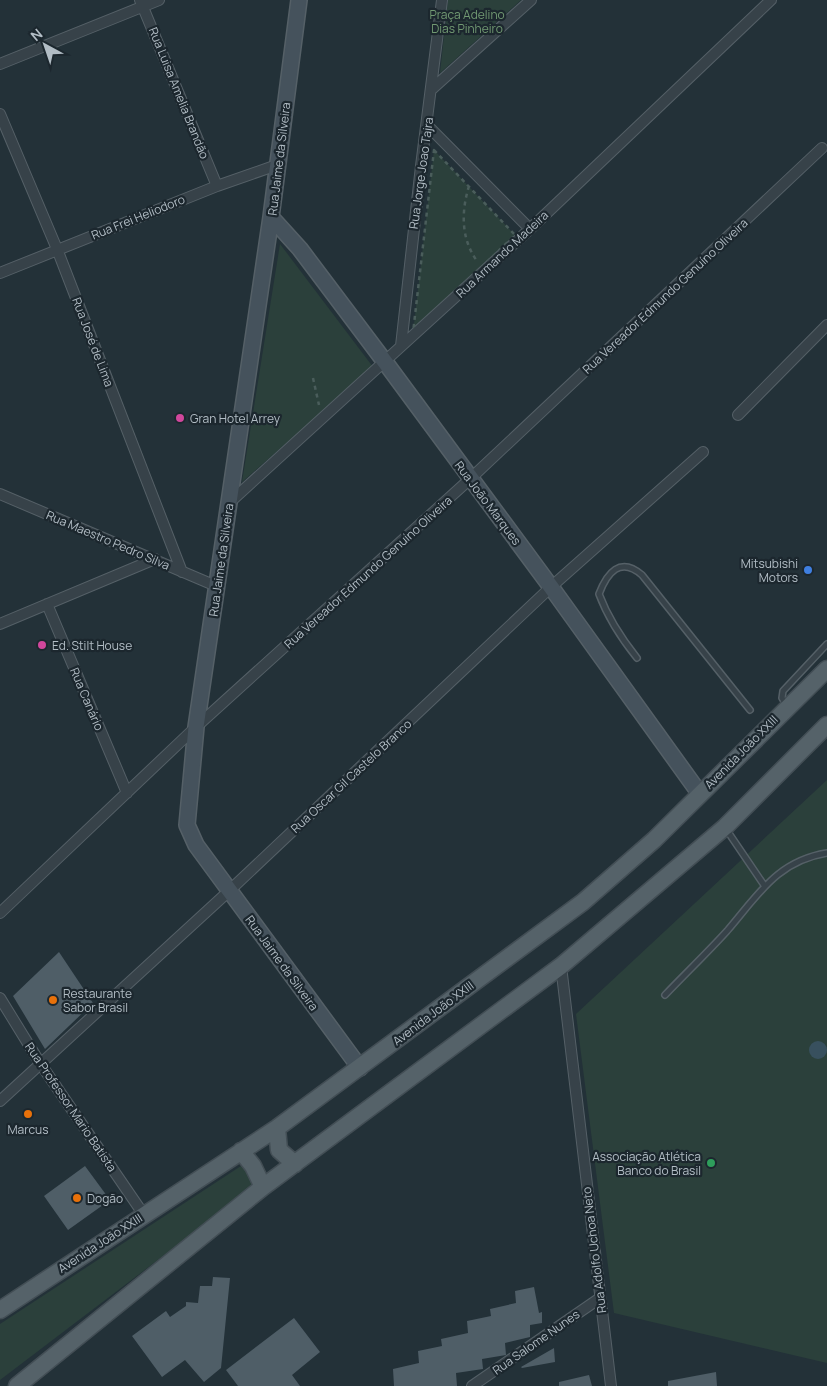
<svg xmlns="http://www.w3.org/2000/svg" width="827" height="1386" viewBox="0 0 827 1386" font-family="Manrope,sans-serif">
  <rect width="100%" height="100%" fill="#233138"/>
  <path fill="#2b403b" d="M 448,0 L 521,0 L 440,73 Z
    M 434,150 L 515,235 L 413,333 Z
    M 280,244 L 373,367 L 242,482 Z
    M 827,780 L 827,1363 L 614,1313 L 576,1014 Z
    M 244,1164 L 254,1181 L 242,1196 L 0,1380 L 0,1324 Z"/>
  <path fill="#38505e" d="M809 1050a9 9 0 1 1 18 0a9 9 0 1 1-18 0Z"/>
  <path fill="#4f5e67" d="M 59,952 L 93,1003 L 45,1049 L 13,996 Z
    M 85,1166 L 110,1200 L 68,1230 L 44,1196 Z
    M 213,1277 L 230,1278 L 221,1368 L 204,1382 L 185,1360 L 162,1377 L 132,1336 L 166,1311 L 170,1317 L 186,1306 L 186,1302 L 198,1303 L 200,1286 L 212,1286 Z
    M 534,1287 L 539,1313 L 542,1312 L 542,1323 L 530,1325 L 530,1337 L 505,1343 L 506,1355 L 482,1359 L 483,1369 L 456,1373 L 457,1386 L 394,1386 L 393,1369 L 419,1363 L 418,1351 L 442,1346 L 441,1339 L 468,1333 L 467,1321 L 491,1316 L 490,1309 L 516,1303 L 515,1291 Z
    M 294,1318 L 320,1352 L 292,1375 L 300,1386 L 238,1386 L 226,1370 Z
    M 554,1348 L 555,1362 L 522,1368 L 521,1367 Z
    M 716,1372 L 717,1386 L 668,1386 L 668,1381 Z
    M 589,1375 L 592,1386 L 559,1386 L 559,1382 Z"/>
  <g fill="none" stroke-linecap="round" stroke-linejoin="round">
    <g stroke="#556067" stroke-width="8">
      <path id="lane" d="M 637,658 C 621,638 608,618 599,594 C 607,573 620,556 642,575 L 750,710
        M 787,706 L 782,698 L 783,691 L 827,644
        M 726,829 L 764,885
        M 665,995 C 685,974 707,953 727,931 C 758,895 777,861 827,853"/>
    </g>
    <g stroke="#556067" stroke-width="12">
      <path id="street" d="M 140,0 L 217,186
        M 0,64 L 159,0
        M 432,89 L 531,0
        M 0,114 L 57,249 L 182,572
        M 427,125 L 530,229
        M 0,273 L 217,186 L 277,165
        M 401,346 L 421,166 L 442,0
        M 738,415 L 827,325
        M 0,494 L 216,586
        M 229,503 L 530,229 L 771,0
        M 47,604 L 127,793
        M 0,624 L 155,559
        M 0,913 L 196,727 L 470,479 L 822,148
        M 561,966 L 611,1386
        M 0,998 L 40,1063 L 144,1215
        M 0,1101 L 229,891 L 551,587 L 703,452
        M 472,1386 L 600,1298"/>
    </g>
    <g stroke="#556067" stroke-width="18">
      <path id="secondary" d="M 299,0 L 271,217 L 196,727 L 187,825 L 196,845 L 360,1068
        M 271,217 L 300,249 L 385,362 L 551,587 L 700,794"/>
    </g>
    <g stroke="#434e55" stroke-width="19">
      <path id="primary" d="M 277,1128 L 279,1150 L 295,1164
        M 241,1151 L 253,1166 L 263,1187
        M 0,1310 L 277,1128 L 583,902 L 654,840 L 827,669
        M 17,1386 L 263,1187 L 561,966 L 725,827 L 827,725"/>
    </g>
    <path stroke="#4a5d5b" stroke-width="2.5" stroke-dasharray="4 4" stroke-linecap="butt" d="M 434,150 L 515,235 L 413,333 Z
      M 469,186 C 461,212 461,239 477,261
      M 313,378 L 319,405"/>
    <use href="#lane" stroke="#374249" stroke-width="5"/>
    <use href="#street" stroke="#374249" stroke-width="10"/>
    <use href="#secondary" stroke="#45525c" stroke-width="15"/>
    <use href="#primary" stroke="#556269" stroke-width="16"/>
  </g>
  <g fill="#d1479c" stroke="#1c272e" stroke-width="2">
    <circle cx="180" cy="418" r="5"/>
    <circle cx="42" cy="645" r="5"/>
  </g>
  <circle fill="#3f7fe0" stroke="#1c272e" stroke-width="2" cx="808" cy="570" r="5"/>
  <g fill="#e8710a" stroke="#1c272e" stroke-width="2">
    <circle cx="53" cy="1000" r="5"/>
    <circle cx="28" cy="1114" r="5"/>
    <circle cx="77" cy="1198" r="5"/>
  </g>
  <circle fill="#2e9e5b" stroke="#1c272e" stroke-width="2" cx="711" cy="1163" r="5"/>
  <g text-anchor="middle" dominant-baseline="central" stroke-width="4.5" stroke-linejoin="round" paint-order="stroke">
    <g font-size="12" fill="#719972" stroke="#1c272e">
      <text x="467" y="14">Praça Adelino<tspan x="467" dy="14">Dias Pinheiro</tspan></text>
    </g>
    <g font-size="12" fill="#b2bdc5" stroke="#1c272e">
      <text transform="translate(179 93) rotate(68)">Rua Luisa Amelia Brandão</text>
      <text transform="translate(279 159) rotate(-83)">Rua Jaime da Silveira</text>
      <text transform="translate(421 173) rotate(-82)">Rua Jorge Joao Tajra</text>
      <text transform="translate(138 217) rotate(-22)">Rua Frei Heliodoro</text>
      <text transform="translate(502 254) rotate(-43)">Rua Armando Madeira</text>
      <text transform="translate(665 296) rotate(-43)">Rua Vereador Edmundo Genuíno Oliveira</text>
      <text transform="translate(93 342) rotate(69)">Rua José de Lima</text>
      <text transform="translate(488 503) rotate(53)">Rua João Marques</text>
      <text transform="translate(108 540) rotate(23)">Rua Maestro Pedro Silva</text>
      <text transform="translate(221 560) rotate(-82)">Rua Jaime da Silveira</text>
      <text transform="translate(368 572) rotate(-42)">Rua Vereador Edmundo Genuíno Oliveira</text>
      <text transform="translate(87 699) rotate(67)">Rua Canário</text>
      <text transform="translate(741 752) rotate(-45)">Avenida João XXIII</text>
      <text transform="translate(351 776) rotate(-43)">Rua Oscar Gil Castelo Branco</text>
      <text transform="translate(282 963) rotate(54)">Rua Jaime da Silveira</text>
      <text transform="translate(433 1013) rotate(-37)">Avenida João XXIII</text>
      <text transform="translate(71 1107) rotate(56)">Rua Professor Mario Batista</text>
      <text transform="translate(100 1243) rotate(-33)">Avenida João XXIII</text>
      <text transform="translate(594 1250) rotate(-97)">Rua Adolfo Uchoa Neto</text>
      <text transform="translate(536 1342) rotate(-35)">Rua Salome Nunes</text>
    </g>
    <g font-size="12" fill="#b2bdc5" stroke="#1c272e" text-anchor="start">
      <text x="190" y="418">Gran Hotel Arrey</text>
      <text x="798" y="563" text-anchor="end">Mitsubishi<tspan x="798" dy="14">Motors</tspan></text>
      <text x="52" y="645">Ed. Stilt House</text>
      <text x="63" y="993">Restaurante<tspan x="63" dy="14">Sabor Brasil</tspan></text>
      <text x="28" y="1129" text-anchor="middle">Marcus</text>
      <text x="701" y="1156" text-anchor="end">Associação Atlética<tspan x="701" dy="14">Banco do Brasil</tspan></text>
      <text x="87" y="1198">Dogão</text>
    </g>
  </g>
  <g transform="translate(45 45) rotate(320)" stroke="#1c272e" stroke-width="4" paint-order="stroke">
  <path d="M0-4L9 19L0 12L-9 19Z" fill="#b2bdc5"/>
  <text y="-8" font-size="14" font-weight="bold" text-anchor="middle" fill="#b2bdc5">N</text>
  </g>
</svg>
